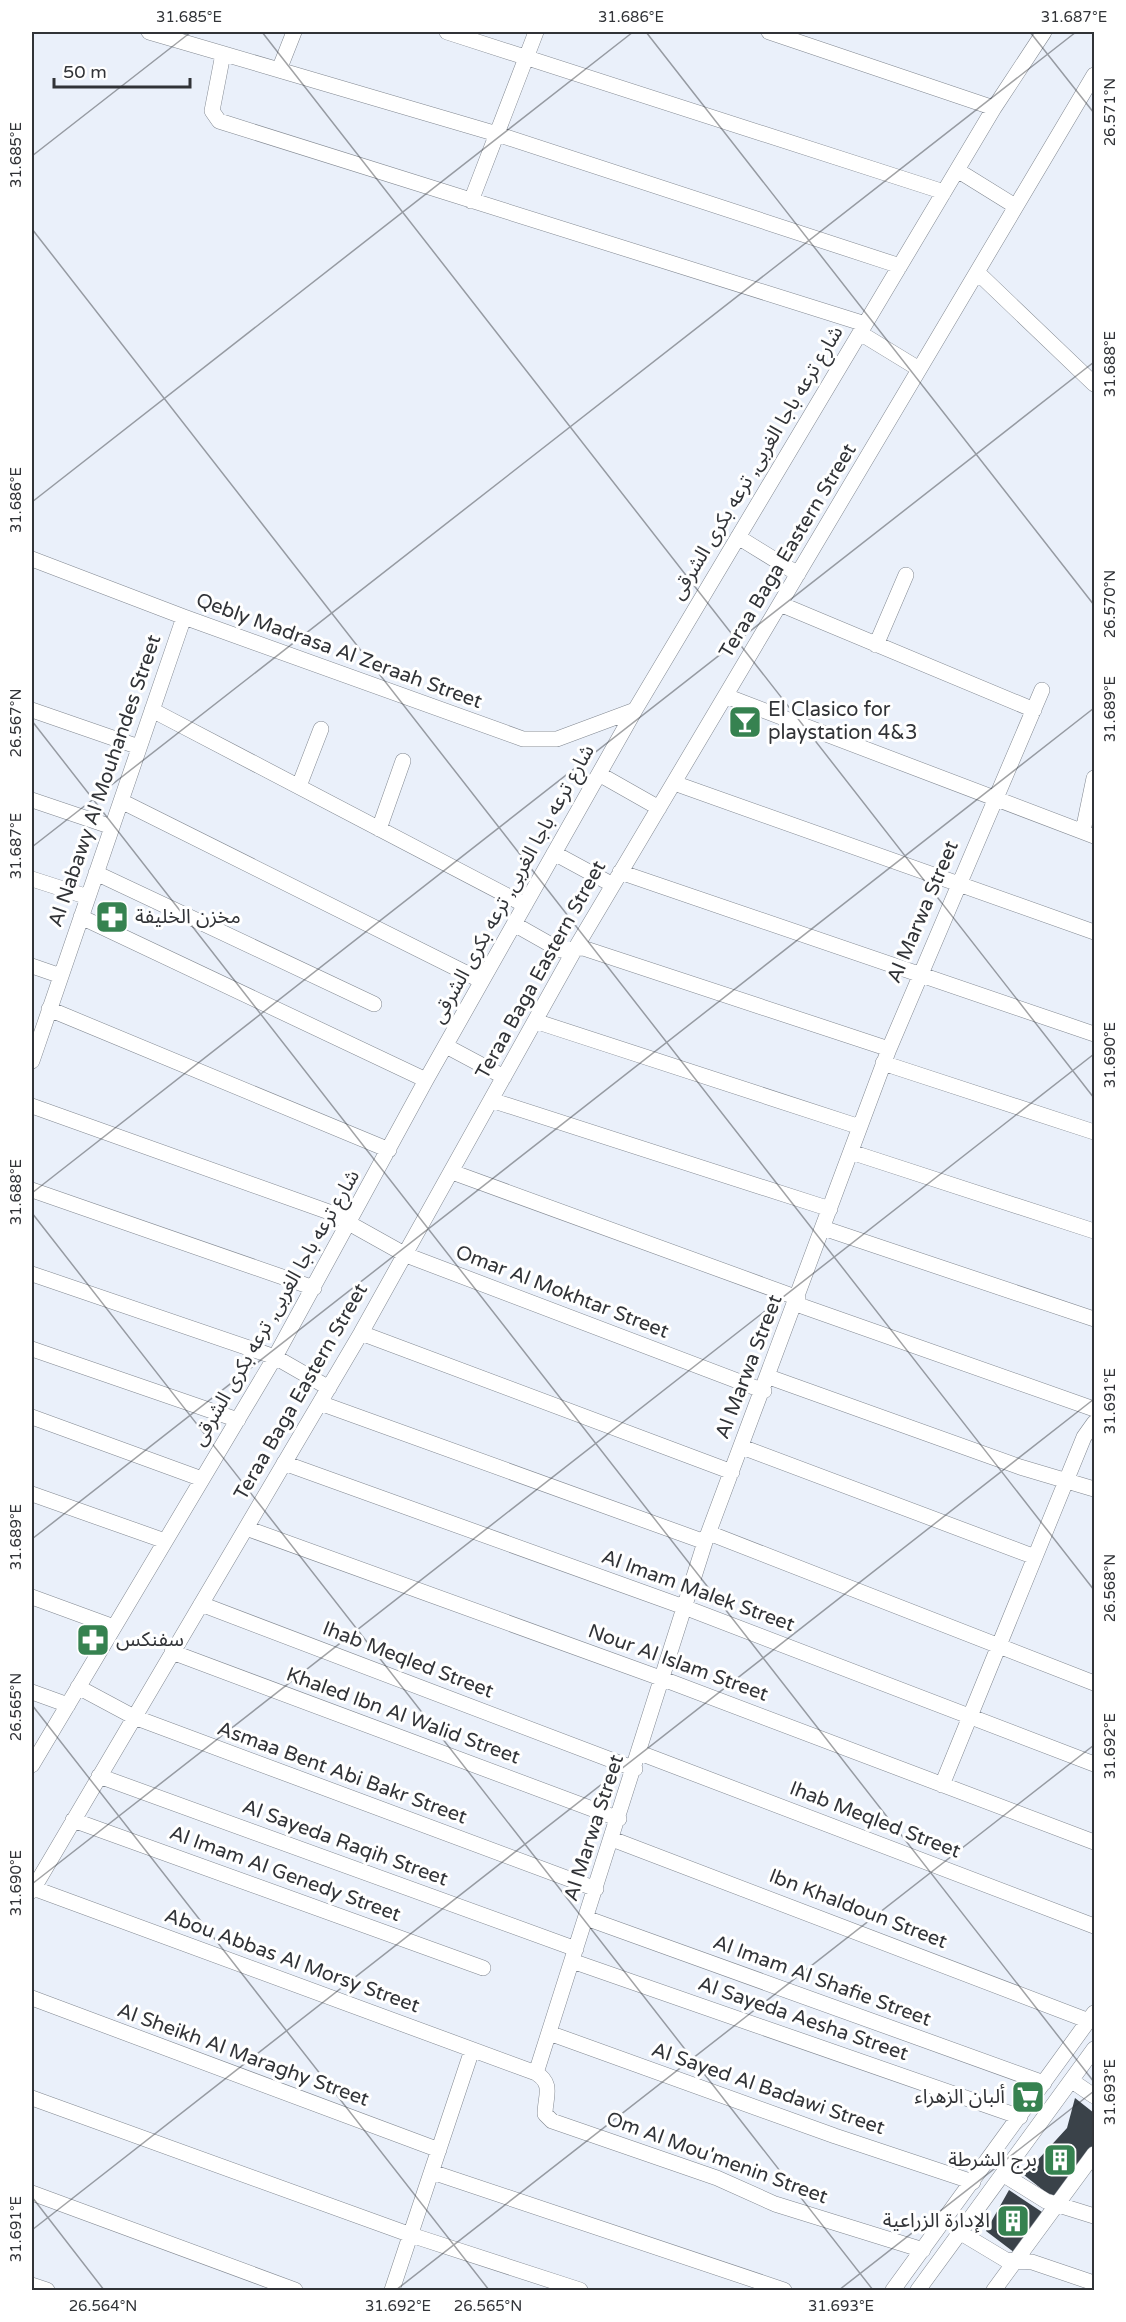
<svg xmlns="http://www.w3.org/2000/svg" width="1126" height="2322" viewBox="0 0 1126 2322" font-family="'Varela Round','Noto Sans Arabic',sans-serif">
  <rect width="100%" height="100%" fill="#eaf0fa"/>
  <path fill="#3a4249" d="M 1075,2098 L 1094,2113 L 1094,2144 L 1053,2198 L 1024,2175 L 1067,2128 Z
    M 1009,2190 L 1042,2212 L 1015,2253 L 986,2231 Z"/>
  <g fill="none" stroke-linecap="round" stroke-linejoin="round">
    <g stroke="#828891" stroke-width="16">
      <path id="minor" d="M 149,32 L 279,70 L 294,32
        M 447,32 L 944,192
        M 769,32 L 994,108
        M 223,54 L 212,111 L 219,121 L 865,324
        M 279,70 L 497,134 L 900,266
        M 957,170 L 1015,206
        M 471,201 L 536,32
        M 977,272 L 1094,384
        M 860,333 L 919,369
        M 738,537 L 798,574
        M 32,559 L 184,617 L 523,739 L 557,739 L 635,710
        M 780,604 L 1034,710
        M 876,645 L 906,575
        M 726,696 L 1094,836
        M 32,710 L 139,747
        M 152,710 L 525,905
        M 599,774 L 659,808
        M 674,783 L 1094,932
        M 299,786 L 321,729
        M 32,800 L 112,827
        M 121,801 L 482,981
        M 379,829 L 403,761
        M 1083,831 L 1094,778
        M 554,853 L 613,885
        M 620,872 L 1094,1034
        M 96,873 L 374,1004
        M 32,879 L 88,897
        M 81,917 L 426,1080
        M 514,924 L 560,950 L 583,948 L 889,1049
        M 32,966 L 61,976
        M 49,1009 L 389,1150
        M 535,1021 L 860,1127
        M 446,1046 L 504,1077
        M 32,1061 L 184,617
        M 883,1063 L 1094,1132
        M 491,1100 L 830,1209
        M 32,1106 L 329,1212 L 406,1255 L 764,1391
        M 851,1152 L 1094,1231
        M 452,1172 L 798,1298
        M 32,1190 L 314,1288
        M 823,1228 L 1094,1319
        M 32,1274 L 275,1357 L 329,1388
        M 796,1304 L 1094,1409
        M 361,1333 L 732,1472
        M 32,1349 L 238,1420
        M 769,1377 L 1020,1467 L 1094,1489
        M 320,1403 L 705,1542
        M 32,1417 L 202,1479
        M 742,1447 L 1035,1557
        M 284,1463 L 684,1607 L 1094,1764
        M 32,1494 L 165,1541
        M 246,1528 L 663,1679 L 1094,1842
        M 709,1533 L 1094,1683
        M 32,1597 L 114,1627
        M 201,1604 L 635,1769
        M 172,1652 L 619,1819
        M 78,1687 L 134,1717 L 596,1889
        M 32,1692 L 68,1705
        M 640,1753 L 1094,1926
        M 32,1765 L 275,1357 L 426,1080 L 635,710 L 994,108 L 1044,32
        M 99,1776 L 576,1949
        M 942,1785 L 1084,1437 L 1094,1423
        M 73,1820 L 483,1968
        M 612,1839 L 1089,2021
        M 33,1888 L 536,2073 C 554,2084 545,2097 545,2114 L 552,2121 L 717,2178 L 775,2204 L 923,2250
        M 32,1891 L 361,1333 L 575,949 L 1094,75
        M 586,1918 L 1044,2083
        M 572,1961 L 1020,2117
        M 32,1998 L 439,2150
        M 549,2033 L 835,2136 L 973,2182
        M 536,2073 L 705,1542 L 889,1049 L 1042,690
        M 1072,2081 L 1094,2096
        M 32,2098 L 411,2235 L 580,2290
        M 432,2172 L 784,2290
        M 1004,2175 L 1046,2201 L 1094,2216
        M 32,2193 L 295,2290
        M 961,2233 L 1006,2260 L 1032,2262 L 1094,2283
        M 32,2285 L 47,2290
        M 392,2290 L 472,2050
        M 893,2290 L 1094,2013
        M 918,2290 L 1094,2049
        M 994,2290 L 1094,2154"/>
    </g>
    <use href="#minor" stroke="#fff" stroke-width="15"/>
  </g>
  <path fill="none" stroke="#313337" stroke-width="1.5" stroke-opacity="0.45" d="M 262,32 L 1094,1098M 646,32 L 1094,605M 1030,32 L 1094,113M 32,156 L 191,32M 32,229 L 1094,1590M 32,502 L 633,32M 32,721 L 1094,2082M 32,847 L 1076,32M 32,1193 L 1094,362M 32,1213 L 873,2290M 32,1539 L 1094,708M 32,1705 L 489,2290M 32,1884 L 1094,1054M 32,2197 L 104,2290M 32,2230 L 1094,1399M 396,2290 L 1094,1745M 839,2290 L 1094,2091"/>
  <defs>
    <g id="bar-square" transform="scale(1.725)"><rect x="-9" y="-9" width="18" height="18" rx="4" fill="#368250" stroke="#fff"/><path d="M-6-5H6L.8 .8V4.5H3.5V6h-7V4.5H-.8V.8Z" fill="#fff"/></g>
    <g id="pharmacy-square" transform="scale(1.725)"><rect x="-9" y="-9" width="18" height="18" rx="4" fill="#368250" stroke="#fff"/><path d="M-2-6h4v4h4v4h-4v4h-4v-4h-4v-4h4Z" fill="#fff"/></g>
    <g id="supermarket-square" transform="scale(1.725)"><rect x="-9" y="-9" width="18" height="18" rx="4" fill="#368250" stroke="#fff"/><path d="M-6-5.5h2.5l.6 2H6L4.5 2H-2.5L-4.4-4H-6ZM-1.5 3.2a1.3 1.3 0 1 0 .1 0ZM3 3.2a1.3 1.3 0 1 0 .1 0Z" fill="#fff"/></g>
    <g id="building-square" transform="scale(1.725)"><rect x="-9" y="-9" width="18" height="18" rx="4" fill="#368250" stroke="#fff"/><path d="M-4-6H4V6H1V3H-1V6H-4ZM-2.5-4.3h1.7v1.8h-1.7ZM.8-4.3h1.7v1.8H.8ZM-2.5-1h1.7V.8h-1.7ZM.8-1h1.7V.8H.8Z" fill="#fff"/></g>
  </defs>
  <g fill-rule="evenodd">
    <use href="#bar-square" x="745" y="722"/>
    <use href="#pharmacy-square" x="112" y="917"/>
    <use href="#pharmacy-square" x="93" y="1640"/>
    <use href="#supermarket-square" x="1028" y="2097"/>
    <use href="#building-square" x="1060" y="2160"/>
    <use href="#building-square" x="1013" y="2221"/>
  </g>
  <g text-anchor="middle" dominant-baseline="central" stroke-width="6" stroke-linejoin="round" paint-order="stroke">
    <g font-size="20" fill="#313337" stroke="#fff">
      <text transform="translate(757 463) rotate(-59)">شارع ترعه باجا الغربى, ترعه بكرى الشرقى</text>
      <text transform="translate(788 551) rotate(-59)">Teraa Baga Eastern Street</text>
      <text transform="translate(339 651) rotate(20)">Qebly Madrasa Al Zeraah Street</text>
      <text transform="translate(105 781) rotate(-71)">Al Nabawy Al Mouhandes Street</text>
      <text transform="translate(513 884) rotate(-61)">شارع ترعه باجا الغربى, ترعه بكرى الشرقى</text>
      <text transform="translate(923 912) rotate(-67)">Al Marwa Street</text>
      <text transform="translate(541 970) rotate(-61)">Teraa Baga Eastern Street</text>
      <text transform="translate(562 1292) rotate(21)">Omar Al Mokhtar Street</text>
      <text transform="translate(276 1308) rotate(-60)">شارع ترعه باجا الغربى, ترعه بكرى الشرقى</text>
      <text transform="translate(749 1367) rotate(-69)">Al Marwa Street</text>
      <text transform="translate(301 1392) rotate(-60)">Teraa Baga Eastern Street</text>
      <text transform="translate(698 1591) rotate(20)">Al Imam Malek Street</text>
      <text transform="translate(408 1660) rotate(21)">Ihab Meqled Street</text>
      <text transform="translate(678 1663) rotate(20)">Nour Al Islam Street</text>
      <text transform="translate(403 1716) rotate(20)">Khaled Ibn Al Walid Street</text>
      <text transform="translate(342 1773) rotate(20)">Asmaa Bent Abi Bakr Street</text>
      <text transform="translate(875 1820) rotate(21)">Ihab Meqled Street</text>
      <text transform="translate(594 1828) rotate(-72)">Al Marwa Street</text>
      <text transform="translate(345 1843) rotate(20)">Al Sayeda Raqih Street</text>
      <text transform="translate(285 1874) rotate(20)">Al Imam Al Genedy Street</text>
      <text transform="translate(858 1909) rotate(21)">Ibn Khaldoun Street</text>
      <text transform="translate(292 1961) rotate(20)">Abou Abbas Al Morsy Street</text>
      <text transform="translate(822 1981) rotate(20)">Al Imam Al Shafie Street</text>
      <text transform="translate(803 2019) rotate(19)">Al Sayeda Aesha Street</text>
      <text transform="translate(243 2055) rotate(20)">Al Sheikh Al Maraghy Street</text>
      <text transform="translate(768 2089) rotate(19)">Al Sayed Al Badawi Street</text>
      <text transform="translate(717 2158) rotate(20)">Om Al Mou'menin Street</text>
    </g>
    <g font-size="20" fill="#313337" stroke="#fff" text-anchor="start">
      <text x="768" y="710">El Clasico for<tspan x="768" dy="23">playstation 4&amp;3</tspan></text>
      <text x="135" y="917">مخزن الخليفة</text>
      <text x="116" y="1640">سفنكس</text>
      <text x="1005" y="2097" text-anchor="end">ألبان الزهراء</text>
      <text x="1037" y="2160" text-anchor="end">برج الشرطة</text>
      <text x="990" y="2221" text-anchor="end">الإدارة الزراعية</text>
    </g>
  </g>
  <rect width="1126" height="2322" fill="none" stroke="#ffffff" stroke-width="66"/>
  <path d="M54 78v9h136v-9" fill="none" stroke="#313337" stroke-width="3"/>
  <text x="63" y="78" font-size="18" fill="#313337" stroke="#ffffff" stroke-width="4.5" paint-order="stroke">50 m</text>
  <rect x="33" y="33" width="1060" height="2256" fill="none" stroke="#313337" stroke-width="2"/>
  <g font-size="15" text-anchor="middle" fill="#313337">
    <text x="189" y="22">31.685°E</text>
    <text x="631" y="22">31.686°E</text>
    <text x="1074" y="22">31.687°E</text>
    <text transform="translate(1110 112) rotate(-90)" y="5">26.571°N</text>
    <text transform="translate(16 155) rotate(-90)" y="5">31.685°E</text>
    <text transform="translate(1110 364) rotate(-90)" y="5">31.688°E</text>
    <text transform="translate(16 500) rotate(-90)" y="5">31.686°E</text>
    <text transform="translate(1110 604) rotate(-90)" y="5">26.570°N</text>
    <text transform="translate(1110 709) rotate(-90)" y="5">31.689°E</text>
    <text transform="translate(16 723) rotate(-90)" y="5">26.567°N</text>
    <text transform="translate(16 846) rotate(-90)" y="5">31.687°E</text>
    <text transform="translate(1110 1055) rotate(-90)" y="5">31.690°E</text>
    <text transform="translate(16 1192) rotate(-90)" y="5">31.688°E</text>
    <text transform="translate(1110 1401) rotate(-90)" y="5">31.691°E</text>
    <text transform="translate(16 1537) rotate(-90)" y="5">31.689°E</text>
    <text transform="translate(1110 1588) rotate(-90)" y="5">26.568°N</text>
    <text transform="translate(16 1707) rotate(-90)" y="5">26.565°N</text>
    <text transform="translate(1110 1746) rotate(-90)" y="5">31.692°E</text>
    <text transform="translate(16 1883) rotate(-90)" y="5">31.690°E</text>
    <text transform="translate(1110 2092) rotate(-90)" y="5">31.693°E</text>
    <text transform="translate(16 2229) rotate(-90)" y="5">31.691°E</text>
    <text x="103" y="2311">26.564°N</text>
    <text x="398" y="2311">31.692°E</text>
    <text x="488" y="2311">26.565°N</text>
    <text x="841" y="2311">31.693°E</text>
  </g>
</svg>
